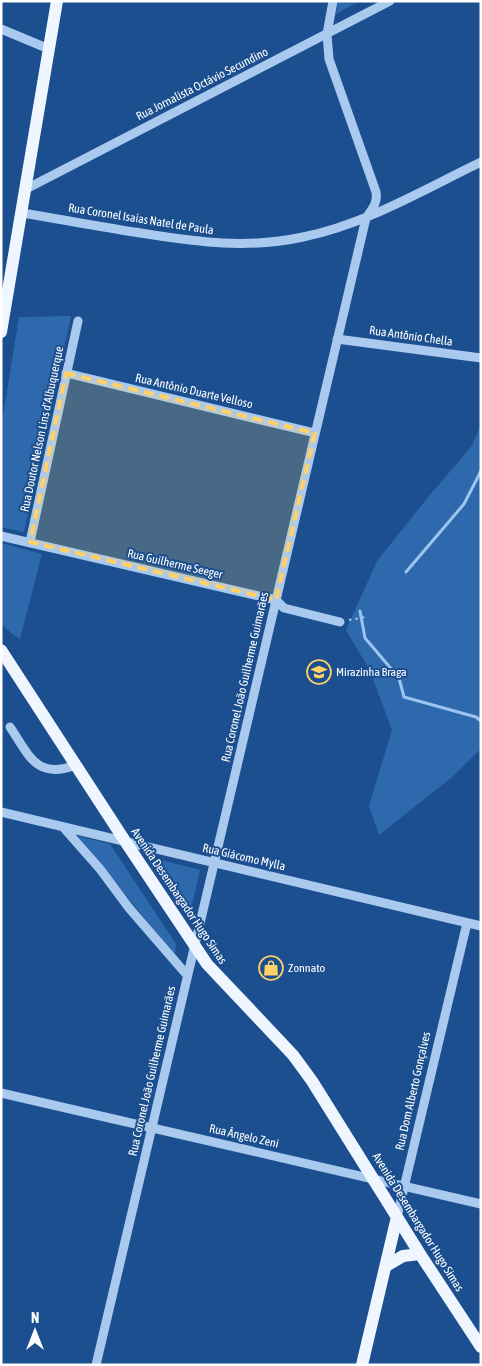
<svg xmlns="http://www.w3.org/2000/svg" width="482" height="1366" viewBox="0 0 482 1366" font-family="'Asap Condensed',sans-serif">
  <rect width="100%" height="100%" fill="#1b4f8f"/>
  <path fill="#2e69ad" d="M 338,1 L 360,1 L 336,14 Z
    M 71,316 L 24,532 L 1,527 L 1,428 L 19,317 Z
    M 481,425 L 481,749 L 451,778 L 379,835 L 369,806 L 392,730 L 369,669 L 346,630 L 377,561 L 429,496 L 471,447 Z
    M 1,543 L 42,554 L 20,639 L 11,633 L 1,623 Z
    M 78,836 L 110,844 L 176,944 L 175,956 Z
    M 154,858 L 200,870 L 191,909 Z"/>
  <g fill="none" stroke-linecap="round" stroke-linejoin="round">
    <path stroke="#9cc4f0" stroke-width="3" d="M 406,572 L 464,504 L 481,471
      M 360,611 L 365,638 L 399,678 L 404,697 L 476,717 L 481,721"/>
    <path stroke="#a9c9ee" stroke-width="2" stroke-dasharray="2.5 4" stroke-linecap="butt" d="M 349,620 L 366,617"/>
    <path stroke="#a9c9ee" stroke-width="9" d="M 1,29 L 49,49
      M 26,189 L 390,1
      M 22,213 C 59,219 96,226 134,232 C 193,241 243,250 303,237 C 366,224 423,190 481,162
      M 337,339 L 481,358
      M 66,373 L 315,433
      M 1,536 L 276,600 L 284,608 L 340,622
      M 30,542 L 78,321
      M 10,727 C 29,755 36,780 76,765
      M 1,812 L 481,926
      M 63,827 L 100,869 L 129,908 L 187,975
      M 1,1093 L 481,1204
      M 397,1217 L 467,923
      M 96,1365 L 366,218 C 372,209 378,203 376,192 L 329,59 L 327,34 L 333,1"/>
    <path stroke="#f0f6ff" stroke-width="12" d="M 1,332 L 57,1
      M 1,650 L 125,841 L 207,964 L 293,1055 L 312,1081 L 420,1254 L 481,1347
      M 386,1266 L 403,1256 L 420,1254
      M 362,1365 L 397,1217"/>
  </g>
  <path fill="#ffd166" fill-opacity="0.2" stroke="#ffd166" stroke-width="4" stroke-dasharray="10 6" stroke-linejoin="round" d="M 66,373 L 315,433 L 276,600 L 30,542 Z"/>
  <defs>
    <g id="school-ring" transform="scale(1.25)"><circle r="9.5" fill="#1b4f8f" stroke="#ffd166" stroke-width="1.5"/><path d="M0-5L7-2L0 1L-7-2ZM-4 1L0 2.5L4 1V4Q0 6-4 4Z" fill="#ffd166"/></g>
    <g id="shop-ring" transform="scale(1.25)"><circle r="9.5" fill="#1b4f8f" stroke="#ffd166" stroke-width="1.5"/><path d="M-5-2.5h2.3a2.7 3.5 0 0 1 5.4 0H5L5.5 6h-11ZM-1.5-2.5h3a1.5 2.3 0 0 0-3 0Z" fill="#ffd166"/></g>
  </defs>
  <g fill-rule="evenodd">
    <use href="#school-ring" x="319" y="672"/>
    <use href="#shop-ring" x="271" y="968"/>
  </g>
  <g text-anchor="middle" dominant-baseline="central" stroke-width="4" stroke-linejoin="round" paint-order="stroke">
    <g font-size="12" fill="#fff" stroke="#1b4f8f">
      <text transform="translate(202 84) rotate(-27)">Rua Jornalista Octávio Secundino</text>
      <text transform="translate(141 219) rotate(9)">Rua Coronel Isaías Natel de Paula</text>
      <text transform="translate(411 336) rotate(8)">Rua Antônio Chella</text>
      <text transform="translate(194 391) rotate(13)">Rua Antônio Duarte Velloso</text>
      <text transform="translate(42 429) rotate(-78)">Rua Doutor Nelson Lins d'Albuquerque</text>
      <text transform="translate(175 564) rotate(13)">Rua Guilherme Seeger</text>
      <text transform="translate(245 677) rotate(-77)">Rua Coronel João Guilherme Guimarães</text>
      <text transform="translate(244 857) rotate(13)">Rua Giácomo Mylla</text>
      <text transform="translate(179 896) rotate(56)">Avenida Desembargador Hugo Simas</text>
      <text transform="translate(152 1071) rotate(-77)">Rua Coronel João Guilherme Guimarães</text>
      <text transform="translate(413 1091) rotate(-77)">Rua Dom Alberto Gonçalves</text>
      <text transform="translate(244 1136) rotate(13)">Rua Ângelo Zeni</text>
      <text transform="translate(418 1222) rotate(58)">Avenida Desembargador Hugo Simas</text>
    </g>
    <g font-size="12" fill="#fff" stroke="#1b4f8f" text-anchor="start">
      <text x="336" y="672">Mirazinha Braga</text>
      <text x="288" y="968">Zonnato</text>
    </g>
  </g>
  <rect width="482" height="1366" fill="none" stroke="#ffffff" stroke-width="5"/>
  <g transform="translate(35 1331)" stroke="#1b4f8f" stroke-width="4" paint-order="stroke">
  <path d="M0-4L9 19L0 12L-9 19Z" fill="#ffffff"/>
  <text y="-8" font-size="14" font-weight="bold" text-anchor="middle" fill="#ffffff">N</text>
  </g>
</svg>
